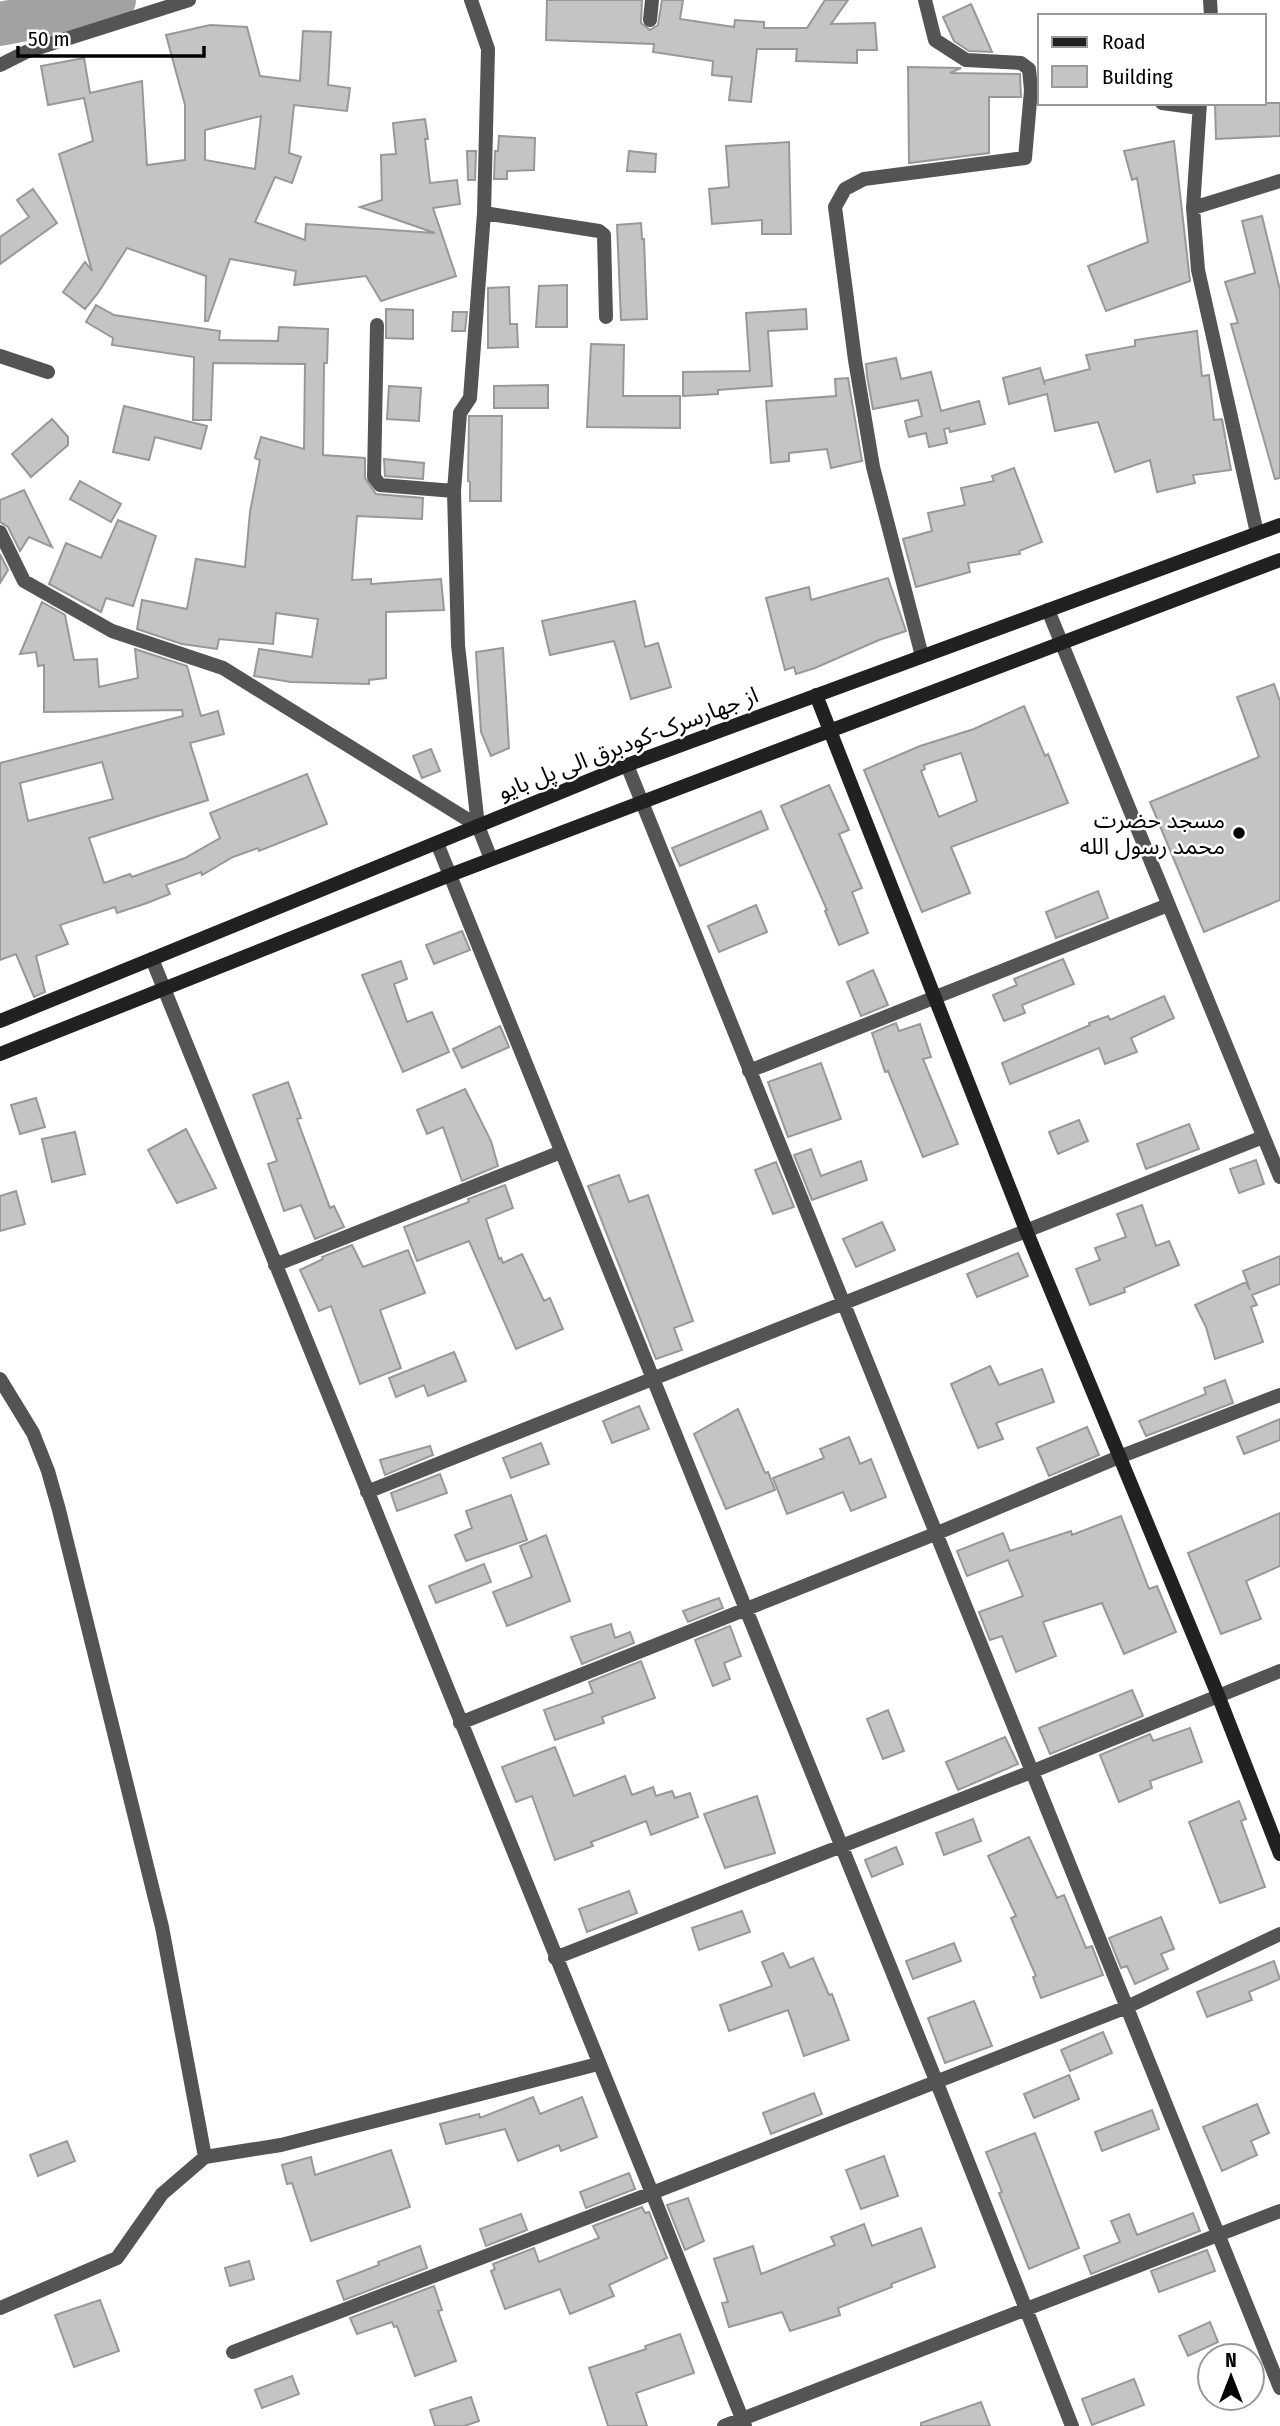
<svg xmlns="http://www.w3.org/2000/svg" width="1280" height="2426" viewBox="0 0 1280 2426" font-family="'Fira Sans Condensed','Noto Sans Arabic',sans-serif">
  <rect width="100%" height="100%" fill="#fff"/>
  <g fill="none" stroke-linecap="round" stroke-linejoin="round">
    <path stroke="#a2a2a2" stroke-width="44" d="M 0,24 L 105,4 L 114,0"/>
  </g>
  <path fill="#c4c4c4" stroke="#989898" stroke-width="2" fill-rule="evenodd" d="M 547,0 L 642,0 L 641,23 L 650,30 L 658,25 L 662,0 L 683,0 L 680,19 L 734,27 L 735,20 L 764,22 L 764,28 L 807,28 L 825,0 L 848,0 L 831,24 L 875,23 L 877,50 L 857,50 L 857,63 L 796,61 L 797,49 L 757,49 L 751,102 L 729,100 L 732,77 L 712,75 L 713,61 L 653,52 L 654,44 L 546,40 Z
    M 971,4 L 992,52 L 969,51 L 954,41 L 943,17 Z
    M 210,25 L 247,27 L 260,76 L 300,81 L 303,31 L 331,32 L 328,85 L 350,88 L 347,111 L 294,105 L 289,153 L 301,157 L 292,183 L 275,177 L 255,222 L 305,240 L 306,224 L 435,233 L 360,207 L 382,200 L 381,155 L 396,154 L 393,123 L 425,119 L 428,139 L 425,139 L 430,183 L 457,180 L 460,204 L 433,208 L 456,276 L 381,301 L 366,276 L 294,285 L 296,271 L 230,259 L 208,321 L 205,321 L 206,276 L 127,248 L 98,293 L 85,309 L 63,292 L 85,262 L 92,271 L 59,154 L 93,141 L 84,98 L 48,105 L 41,66 L 84,58 L 90,93 L 142,81 L 147,165 L 185,160 L 185,105 L 166,35 ZM 261,116 L 255,169 L 205,160 L 205,130 Z
    M 908,67 L 961,68 L 950,73 L 1020,74 L 1021,97 L 989,97 L 989,153 L 909,163 Z
    M 1215,103 L 1280,103 L 1280,136 L 1216,139 Z
    M 499,136 L 535,138 L 534,170 L 507,171 L 507,179 L 494,179 L 495,151 L 498,151 Z
    M 1174,141 L 1190,281 L 1106,311 L 1088,266 L 1148,242 L 1137,178 L 1132,180 L 1124,151 Z
    M 789,142 L 791,234 L 762,234 L 762,220 L 712,224 L 709,189 L 729,187 L 726,146 Z
    M 467,151 L 476,151 L 475,180 L 468,180 Z
    M 629,151 L 656,154 L 655,172 L 627,171 Z
    M 33,189 L 57,223 L 0,264 L 0,237 L 29,217 L 17,200 Z
    M 1262,216 L 1280,290 L 1280,478 L 1275,479 L 1231,324 L 1238,323 L 1225,282 L 1255,273 L 1242,221 Z
    M 641,223 L 642,239 L 644,239 L 647,319 L 621,320 L 617,225 Z
    M 567,285 L 567,327 L 536,327 L 539,286 Z
    M 509,287 L 510,324 L 517,324 L 518,347 L 488,348 L 488,288 Z
    M 96,305 L 114,315 L 220,331 L 219,340 L 278,341 L 279,327 L 328,329 L 327,363 L 324,363 L 323,455 L 365,458 L 365,478 L 376,494 L 423,498 L 422,519 L 357,516 L 352,580 L 371,579 L 371,584 L 441,579 L 444,610 L 386,612 L 386,678 L 369,680 L 369,684 L 291,682 L 254,676 L 259,649 L 312,657 L 318,619 L 276,613 L 273,644 L 219,639 L 217,649 L 182,644 L 137,629 L 142,600 L 187,609 L 196,559 L 245,567 L 250,512 L 260,460 L 255,458 L 261,437 L 304,449 L 305,364 L 213,363 L 211,420 L 193,420 L 194,357 L 112,345 L 113,338 L 86,322 Z
    M 386,309 L 413,310 L 413,339 L 386,338 Z
    M 806,309 L 807,329 L 768,331 L 772,386 L 718,390 L 718,394 L 683,396 L 683,372 L 750,371 L 746,313 Z
    M 453,312 L 467,312 L 465,331 L 452,331 Z
    M 1197,331 L 1202,376 L 1209,375 L 1214,420 L 1222,419 L 1231,470 L 1193,475 L 1195,483 L 1157,492 L 1150,460 L 1115,472 L 1098,422 L 1055,431 L 1047,394 L 1009,404 L 1003,378 L 1040,368 L 1045,385 L 1044,381 L 1090,369 L 1086,355 L 1135,346 L 1135,340 Z
    M 591,344 L 624,345 L 623,396 L 680,396 L 680,428 L 587,427 Z
    M 896,358 L 901,379 L 931,372 L 941,411 L 979,401 L 985,424 L 950,432 L 949,428 L 944,429 L 947,443 L 929,447 L 926,433 L 909,437 L 905,421 L 922,416 L 918,400 L 873,409 L 867,376 L 866,364 Z
    M 848,378 L 862,461 L 831,468 L 827,449 L 789,453 L 789,461 L 771,463 L 766,401 L 836,396 L 835,379 Z
    M 548,385 L 548,408 L 494,408 L 494,386 Z
    M 389,386 L 421,388 L 419,421 L 387,419 Z
    M 124,406 L 207,426 L 201,449 L 155,437 L 149,460 L 113,452 Z
    M 469,416 L 502,416 L 501,501 L 470,501 L 470,482 L 468,481 Z
    M 52,419 L 68,437 L 68,445 L 31,477 L 12,454 Z
    M 384,459 L 424,463 L 423,479 L 385,476 Z
    M 1014,468 L 1042,542 L 1019,551 L 1020,554 L 968,563 L 970,572 L 916,587 L 903,539 L 932,531 L 928,513 L 965,505 L 961,488 L 994,481 L 992,476 Z
    M 80,481 L 121,504 L 111,522 L 70,499 Z
    M 24,490 L 52,547 L 29,537 L 20,551 L 8,527 L 0,522 L 0,500 Z
    M 118,520 L 156,536 L 133,606 L 106,598 L 101,612 L 49,584 L 66,543 L 101,558 Z
    M 0,554 L 8,570 L 0,583 Z
    M 888,578 L 906,631 L 879,640 L 815,668 L 796,674 L 794,667 L 785,670 L 766,598 L 809,587 L 811,600 Z
    M 635,601 L 645,647 L 658,643 L 671,687 L 631,699 L 614,641 L 550,655 L 542,621 Z
    M 42,602 L 65,615 L 74,660 L 97,659 L 99,687 L 138,678 L 135,649 L 187,666 L 201,716 L 218,711 L 224,734 L 190,743 L 208,800 L 89,838 L 104,883 L 130,874 L 132,877 L 185,858 L 220,838 L 210,813 L 307,774 L 327,824 L 259,851 L 258,848 L 233,857 L 202,875 L 201,872 L 166,885 L 170,894 L 147,903 L 117,913 L 115,907 L 60,925 L 68,944 L 36,956 L 45,992 L 34,997 L 16,954 L 0,960 L 0,763 L 183,716 L 182,710 L 44,712 L 44,665 L 38,666 L 36,652 L 20,654 ZM 102,762 L 113,799 L 28,821 L 20,783 Z
    M 503,648 L 509,748 L 491,756 L 481,732 L 476,652 Z
    M 1274,684 L 1280,701 L 1280,900 L 1204,932 L 1150,802 L 1259,757 L 1237,697 Z
    M 1024,706 L 1045,756 L 1048,754 L 1068,803 L 951,847 L 970,893 L 922,912 L 864,770 L 920,746 L 974,729 ZM 961,753 L 977,801 L 939,817 L 921,771 L 925,769 L 924,765 Z
    M 431,749 L 440,771 L 422,778 L 413,756 Z
    M 829,785 L 849,830 L 839,834 L 862,888 L 852,892 L 868,933 L 839,945 L 825,911 L 827,910 L 781,806 Z
    M 761,811 L 768,829 L 680,866 L 672,848 Z
    M 1098,891 L 1108,918 L 1056,938 L 1046,912 Z
    M 756,905 L 767,932 L 719,952 L 708,926 Z
    M 462,931 L 470,950 L 434,964 L 426,945 Z
    M 1063,959 L 1074,984 L 1022,1005 L 1025,1013 L 1004,1021 L 993,995 L 1017,985 L 1014,979 Z
    M 401,961 L 407,979 L 394,984 L 407,1022 L 432,1012 L 449,1052 L 403,1072 L 362,975 Z
    M 873,970 L 888,1005 L 861,1016 L 847,982 Z
    M 1164,996 L 1174,1018 L 1131,1038 L 1137,1052 L 1105,1064 L 1099,1048 L 1010,1084 L 1002,1063 L 1090,1025 L 1089,1023 L 1108,1016 L 1110,1020 Z
    M 896,1023 L 899,1031 L 920,1024 L 931,1057 L 923,1059 L 958,1144 L 923,1157 L 888,1071 L 885,1072 L 872,1033 Z
    M 500,1026 L 509,1047 L 462,1068 L 453,1049 Z
    M 821,1063 L 841,1119 L 788,1137 L 768,1082 Z
    M 288,1082 L 301,1118 L 297,1119 L 330,1208 L 334,1206 L 344,1227 L 315,1239 L 301,1205 L 284,1211 L 268,1164 L 277,1161 L 253,1095 Z
    M 465,1089 L 491,1141 L 498,1166 L 462,1181 L 443,1127 L 427,1134 L 417,1110 Z
    M 36,1098 L 45,1127 L 20,1134 L 11,1105 Z
    M 1079,1120 L 1088,1141 L 1058,1154 L 1049,1132 Z
    M 1189,1124 L 1199,1149 L 1146,1169 L 1137,1144 Z
    M 186,1129 L 216,1188 L 177,1203 L 148,1150 Z
    M 75,1132 L 85,1174 L 52,1182 L 42,1139 Z
    M 811,1149 L 821,1176 L 861,1161 L 867,1180 L 812,1200 L 794,1155 Z
    M 1256,1160 L 1264,1184 L 1239,1193 L 1230,1169 Z
    M 776,1162 L 794,1207 L 773,1214 L 755,1170 Z
    M 619,1175 L 629,1202 L 648,1195 L 693,1321 L 674,1328 L 682,1350 L 656,1359 L 588,1186 Z
    M 505,1185 L 513,1208 L 486,1219 L 499,1259 L 501,1258 L 503,1263 L 522,1254 L 544,1301 L 550,1298 L 563,1329 L 516,1349 L 469,1241 L 417,1261 L 404,1227 L 469,1202 L 468,1199 Z
    M 16,1191 L 25,1224 L 0,1231 L 0,1196 Z
    M 1142,1205 L 1156,1246 L 1169,1241 L 1179,1265 L 1124,1288 L 1125,1292 L 1090,1305 L 1076,1269 L 1100,1260 L 1095,1248 L 1126,1237 L 1117,1214 Z
    M 882,1222 L 895,1250 L 856,1267 L 843,1239 Z
    M 352,1245 L 363,1267 L 408,1250 L 425,1293 L 380,1310 L 401,1368 L 360,1384 L 331,1306 L 319,1311 L 300,1270 L 323,1259 L 322,1257 Z
    M 1018,1253 L 1028,1276 L 977,1297 L 967,1274 Z
    M 1280,1256 L 1280,1284 L 1252,1295 L 1257,1305 L 1251,1307 L 1263,1342 L 1215,1359 L 1206,1327 L 1195,1305 L 1246,1282 L 1250,1290 L 1243,1271 Z
    M 454,1352 L 466,1381 L 428,1396 L 424,1385 L 396,1397 L 389,1378 Z
    M 990,1366 L 999,1385 L 1042,1369 L 1054,1402 L 996,1423 L 1003,1439 L 978,1448 L 951,1384 Z
    M 1225,1380 L 1233,1403 L 1146,1436 L 1139,1421 L 1206,1394 L 1204,1388 Z
    M 639,1406 L 649,1429 L 612,1443 L 603,1421 Z
    M 738,1409 L 765,1473 L 768,1472 L 775,1490 L 726,1509 L 694,1434 Z
    M 1280,1419 L 1280,1440 L 1244,1454 L 1237,1437 Z
    M 1087,1427 L 1099,1455 L 1049,1476 L 1037,1448 Z
    M 849,1437 L 860,1464 L 871,1459 L 886,1497 L 851,1511 L 843,1492 L 787,1514 L 773,1478 L 824,1458 L 820,1449 Z
    M 541,1443 L 549,1464 L 511,1478 L 503,1458 Z
    M 430,1446 L 433,1455 L 385,1475 L 380,1460 Z
    M 440,1474 L 447,1493 L 397,1511 L 391,1493 Z
    M 511,1495 L 527,1540 L 466,1561 L 455,1535 L 472,1528 L 466,1511 Z
    M 1280,1513 L 1280,1566 L 1246,1581 L 1261,1619 L 1221,1634 L 1188,1553 Z
    M 1121,1516 L 1149,1589 L 1157,1586 L 1176,1632 L 1124,1654 L 1102,1603 L 1043,1622 L 1056,1656 L 1016,1672 L 1002,1636 L 990,1640 L 979,1612 L 1023,1596 L 1008,1560 L 967,1576 L 957,1551 L 1003,1533 L 1010,1551 L 1071,1531 L 1072,1535 Z
    M 546,1535 L 570,1601 L 507,1626 L 493,1592 L 532,1577 L 520,1546 Z
    M 484,1564 L 491,1582 L 436,1603 L 429,1586 Z
    M 719,1598 L 723,1608 L 688,1622 L 683,1611 Z
    M 611,1624 L 615,1638 L 630,1632 L 634,1643 L 582,1664 L 571,1637 Z
    M 730,1626 L 741,1656 L 724,1663 L 730,1679 L 713,1686 L 695,1640 Z
    M 641,1661 L 655,1698 L 602,1717 L 604,1723 L 555,1740 L 544,1710 L 593,1693 L 589,1682 Z
    M 1132,1690 L 1143,1716 L 1050,1754 L 1039,1728 Z
    M 888,1710 L 904,1751 L 883,1759 L 867,1719 Z
    M 1190,1728 L 1202,1762 L 1150,1781 L 1152,1788 L 1119,1802 L 1100,1755 L 1150,1734 L 1153,1741 Z
    M 1005,1737 L 1018,1764 L 958,1790 L 946,1762 Z
    M 555,1747 L 574,1796 L 625,1776 L 632,1795 L 653,1787 L 656,1796 L 672,1791 L 675,1798 L 690,1793 L 698,1817 L 651,1835 L 646,1821 L 591,1842 L 593,1846 L 555,1860 L 532,1796 L 516,1802 L 502,1767 Z
    M 757,1796 L 775,1853 L 725,1868 L 704,1814 Z
    M 1239,1801 L 1246,1819 L 1241,1821 L 1265,1887 L 1220,1903 L 1189,1822 Z
    M 973,1819 L 981,1841 L 944,1855 L 936,1833 Z
    M 1029,1837 L 1057,1898 L 1064,1895 L 1086,1948 L 1092,1946 L 1103,1975 L 1041,1998 L 1033,1977 L 1036,1976 L 1011,1918 L 1016,1916 L 988,1856 Z
    M 896,1847 L 903,1864 L 872,1877 L 865,1860 Z
    M 629,1891 L 637,1913 L 587,1932 L 579,1909 Z
    M 742,1911 L 750,1932 L 699,1950 L 692,1928 Z
    M 1161,1917 L 1174,1949 L 1161,1954 L 1168,1969 L 1135,1984 L 1127,1966 L 1121,1968 L 1109,1938 Z
    M 954,1943 L 961,1961 L 913,1979 L 906,1961 Z
    M 783,1953 L 790,1968 L 813,1958 L 829,1995 L 832,1994 L 849,2040 L 804,2056 L 788,2010 L 729,2031 L 720,2005 L 772,1986 L 762,1962 Z
    M 1274,1961 L 1280,1979 L 1249,1992 L 1252,2000 L 1207,2017 L 1197,1992 Z
    M 974,2001 L 992,2046 L 945,2063 L 928,2018 Z
    M 1103,2032 L 1112,2053 L 1070,2071 L 1061,2050 Z
    M 1069,2075 L 1079,2099 L 1034,2118 L 1024,2094 Z
    M 814,2093 L 822,2114 L 771,2134 L 763,2113 Z
    M 533,2097 L 540,2114 L 582,2097 L 597,2137 L 561,2151 L 559,2145 L 518,2161 L 505,2129 L 446,2144 L 440,2124 L 479,2114 L 480,2118 Z
    M 1257,2104 L 1269,2133 L 1251,2141 L 1257,2155 L 1222,2171 L 1203,2127 Z
    M 1152,2110 L 1159,2129 L 1102,2151 L 1095,2132 Z
    M 1035,2133 L 1079,2248 L 1029,2269 L 999,2193 L 1002,2192 L 986,2152 Z
    M 67,2141 L 75,2161 L 38,2176 L 30,2155 Z
    M 391,2150 L 410,2207 L 311,2241 L 292,2183 L 287,2184 L 282,2165 L 311,2157 L 315,2175 Z
    M 884,2156 L 898,2196 L 861,2209 L 846,2170 Z
    M 629,2173 L 635,2189 L 586,2208 L 580,2192 Z
    M 688,2198 L 704,2241 L 685,2250 L 667,2205 Z
    M 642,2207 L 645,2213 L 649,2212 L 667,2258 L 609,2285 L 614,2296 L 570,2314 L 560,2289 L 505,2309 L 491,2271 L 495,2269 L 493,2264 L 534,2248 L 539,2262 L 599,2238 L 593,2226 Z
    M 1193,2213 L 1200,2231 L 1091,2274 L 1084,2256 L 1120,2242 L 1111,2221 L 1129,2214 L 1137,2235 Z
    M 521,2214 L 527,2230 L 486,2246 L 480,2229 Z
    M 864,2224 L 872,2246 L 921,2228 L 935,2267 L 891,2284 L 892,2287 L 838,2308 L 840,2315 L 790,2331 L 782,2312 L 729,2327 L 722,2303 L 728,2302 L 714,2259 L 753,2246 L 761,2274 L 835,2245 L 831,2237 Z
    M 420,2246 L 427,2268 L 344,2300 L 337,2281 L 379,2265 L 378,2262 Z
    M 1207,2250 L 1215,2271 L 1159,2292 L 1151,2271 Z
    M 249,2261 L 254,2279 L 230,2286 L 225,2268 Z
    M 434,2286 L 442,2310 L 438,2311 L 456,2361 L 415,2376 L 397,2326 L 394,2327 L 392,2322 L 357,2334 L 350,2318 Z
    M 100,2300 L 119,2351 L 74,2367 L 55,2315 Z
    M 1210,2322 L 1218,2342 L 1188,2356 L 1179,2336 Z
    M 680,2334 L 694,2373 L 636,2393 L 647,2426 L 608,2426 L 589,2368 L 646,2349 L 645,2346 Z
    M 292,2376 L 299,2394 L 262,2408 L 255,2390 Z
    M 1134,2379 L 1144,2405 L 1092,2425 L 1082,2399 Z
    M 471,2397 L 479,2421 L 464,2426 L 435,2426 L 430,2410 Z
    M 981,2402 L 990,2426 L 921,2426 L 921,2423 Z"/>
  <g fill="none" stroke-linecap="round" stroke-linejoin="round">
    <path stroke="#545454" stroke-width="14" d="M 471,0 L 488,49 L 484,213 L 470,398 L 460,413 L 454,491 L 458,645 L 478,826
      M 925,0 L 935,40 L 966,60 L 1021,63 L 1029,69 L 1031,90
      M 1210,0 L 1211,16
      M 650,20 L 652,0
      M 0,65 L 28,51 L 189,0
      M 1162,103 L 1199,108
      M 1200,103 L 1193,208 L 1198,270 L 1257,533
      M 1193,208 L 1280,181
      M 484,213 L 599,231 L 604,235 L 606,317
      M 377,325 L 374,477 L 380,485 L 454,491
      M 0,356 L 48,372
      M 0,532 L 24,581 L 112,631 L 223,668 L 478,826 L 491,859
      M 1048,610 L 1280,1177
      M 922,656 L 873,467 L 855,360 L 835,207 L 845,189 L 864,179 L 1025,158 L 1031,90 L 1040,90
      M 627,765 L 1280,2388
      M 437,843 L 937,2083 L 1072,2426
      M 152,959 L 652,2193 L 745,2426
      M 749,1071 L 1168,905
      M 275,1265 L 561,1152
      M 0,1379 L 33,1433 L 48,1471 L 59,1510 L 162,1927 L 205,2157
      M 367,1492 L 1263,1137
      M 460,1723 L 935,1534 L 1119,1457 L 1280,1395
      M 555,1958 L 1031,1772 L 1280,1671
      M 0,2308 L 117,2258 L 162,2194 L 205,2157 L 281,2145 L 598,2064
      M 233,2352 L 652,2193 L 1127,2007 L 1280,1934
      M 724,2426 L 1280,2211"/>
    <path stroke="#212121" stroke-width="14" d="M 816,695 L 1026,1230 L 1218,1695 L 1280,1854
      M 0,1021 L 627,765 L 1280,525
      M 0,1054 L 450,875 L 1280,560"/>
  </g>
  <circle fill="#000" stroke="#fff" stroke-width="2.5" cx="1239" cy="833" r="7"/>
  <g text-anchor="middle" dominant-baseline="central" stroke-width="5" stroke-linejoin="round" paint-order="stroke">
    <g font-size="23" fill="#000" stroke="#fff">
      <text transform="translate(628 743) rotate(-21)">از جهارسرک-کودبرق الی پل بایو</text>
    </g>
    <g font-size="23" fill="#000" stroke="#fff" text-anchor="end">
      <text x="1225" y="820">مسجد حضرت<tspan x="1225" dy="26">محمد رسول الله</tspan></text>
    </g>
  </g>
  <rect x="1038" y="14" width="228" height="91" fill="#ffffff" stroke="#999999" stroke-width="2"/>
  <rect x="1052" y="37" width="35" height="10" fill="#212121" stroke="#999999" stroke-width="2"/>
  <text x="1102" y="49" font-size="21" fill="#000000">Road</text>
  <rect x="1052" y="66" width="35" height="21" fill="#c4c4c4" stroke="#999999" stroke-width="2"/>
  <text x="1102" y="84" font-size="21" fill="#000000">Building</text>
  <g transform="translate(1231 2377)"><circle r="33" fill="#ffffff" stroke="#999999" stroke-width="2"/>
  <path d="M0-5L12 26L0 18L-12 26Z" fill="#000000"/>
  <text y="-10" font-size="19" font-weight="bold" text-anchor="middle" fill="#000000">N</text>
  </g>
  <path d="M18 46v10h186v-10" fill="none" stroke="#000000" stroke-width="3.5"/>
  <text x="28" y="46" font-size="21" fill="#000000" stroke="#ffffff" stroke-width="5" paint-order="stroke">50 m</text>
</svg>
